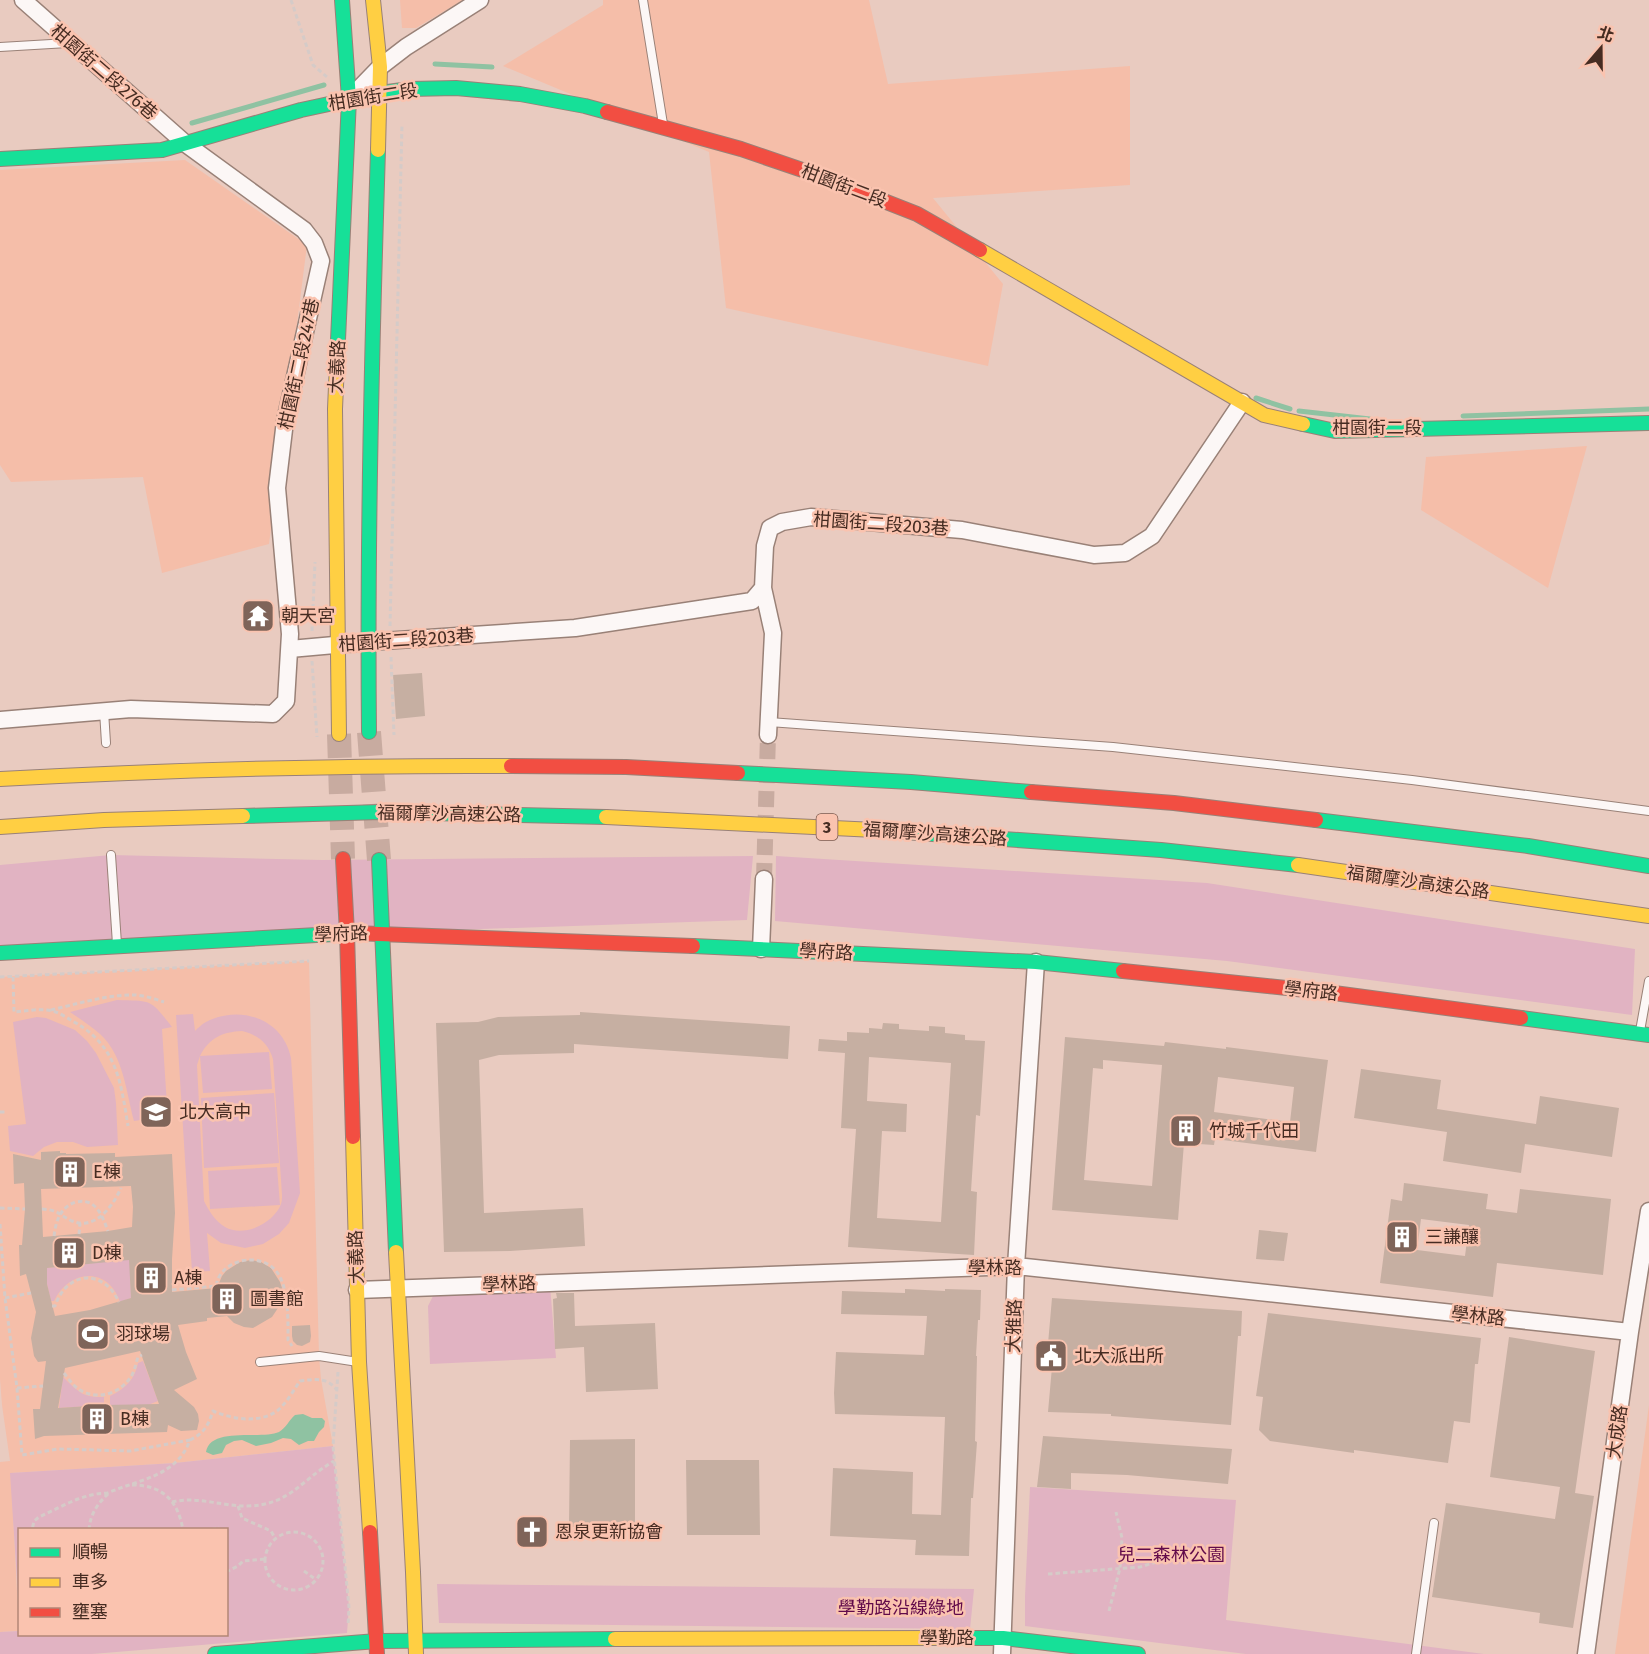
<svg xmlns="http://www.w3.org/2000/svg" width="1649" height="1654" viewBox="0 0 1649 1654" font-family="'Fira Sans','Noto Sans TC',sans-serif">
  <rect width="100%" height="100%" fill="#e9cbc0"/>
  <path fill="#f5bea9" d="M 400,0 L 463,0 L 416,28 L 402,28 Z
    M 603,0 L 869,0 L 888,84 L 1130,66 L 1130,185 L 933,198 L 1003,284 L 988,366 L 726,308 L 709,152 L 503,66 L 603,5 Z
    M 185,160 L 307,245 L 269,544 L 162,573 L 143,477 L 11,482 L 0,465 L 0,170 Z
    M 1587,446 L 1548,588 L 1421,510 L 1426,457 Z
    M 309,961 L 319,1356 L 321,1379 L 333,1446 L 175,1463 L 11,1473 L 19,1631 L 0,1632 L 0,1462 L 10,1461 L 2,1405 L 0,1379 L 0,977 Z
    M 1649,1405 L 1649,1654 L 1615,1654 Z"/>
  <path fill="#e1b3c2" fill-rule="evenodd" d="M 111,855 L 322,860 L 753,856 L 747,920 L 365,933 L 0,953 L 0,865 Z
    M 776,856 L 1207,883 L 1635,949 L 1632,1015 L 1227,961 L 775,921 Z
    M 117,1000 C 153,1001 150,999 172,1027 L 162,1029 L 167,1105 L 166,1116 L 134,1121 C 126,1092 124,1056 100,1034 C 91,1026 80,1019 70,1012 Z
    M 193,1014 L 195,1031 C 198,1028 202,1024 206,1022 C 240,1004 283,1019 291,1058 L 300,1193 L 289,1223 L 279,1234 L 263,1244 L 245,1248 L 221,1243 L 207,1233 L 210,1271 L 192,1272 L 176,1015 ZM 242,1031 C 258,1035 268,1043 273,1059 L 282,1195 C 282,1198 282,1201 281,1204 C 274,1223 244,1238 225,1227 C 215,1221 209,1211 204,1201 L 197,1065 L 200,1056 L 203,1093 L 272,1089 L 269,1052 L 200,1056 C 209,1038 222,1032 242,1031 Z
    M 37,1017 L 46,1018 L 75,1030 L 87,1041 L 96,1053 L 114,1088 L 116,1103 L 118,1145 L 87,1147 L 73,1142 L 57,1142 L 44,1147 L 33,1156 L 10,1151 L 8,1126 L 26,1124 L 13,1022 Z
    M 274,1093 L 279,1163 L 204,1168 L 201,1098 Z
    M 277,1167 L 280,1205 L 210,1209 L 208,1171 Z
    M 130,1239 L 131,1298 L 120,1302 C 108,1266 69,1269 54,1301 L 51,1301 L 47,1284 L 47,1268 L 93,1263 Z
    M 550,1286 L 556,1358 L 430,1364 L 428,1306 L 433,1296 L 436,1294 Z
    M 143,1361 L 158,1401 L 148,1405 L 110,1405 L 110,1396 C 125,1389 135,1379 138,1363 Z
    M 63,1377 C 78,1391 82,1398 104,1397 L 104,1405 L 59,1408 Z
    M 333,1446 L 349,1607 L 347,1633 L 92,1654 L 0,1654 L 0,1632 L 19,1631 L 20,1634 L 226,1634 L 226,1530 L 20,1530 L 19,1611 L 10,1473 L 175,1463 Z
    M 1030,1487 L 1236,1500 L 1226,1620 L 1484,1654 L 1246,1654 L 1025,1626 L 1025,1597 Z
    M 437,1584 L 974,1589 L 970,1629 L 439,1623 Z"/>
  <path fill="#8fc2a2" d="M 303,1414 L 312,1418 L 322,1418 L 325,1421 L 324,1427 L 319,1432 L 314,1441 L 308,1441 L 299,1445 L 291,1439 L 283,1438 L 271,1443 L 256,1446 L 242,1440 L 234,1441 L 226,1445 L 222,1453 L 213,1455 L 206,1452 C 210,1426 262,1440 279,1432 C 286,1428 289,1420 295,1415 Z"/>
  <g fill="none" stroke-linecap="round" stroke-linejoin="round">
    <path stroke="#8fc2a2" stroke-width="5" d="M 435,64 L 492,67
      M 192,123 L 324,85
      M 1256,398 L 1290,409
      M 1299,411 L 1370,419
      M 1463,416 L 1649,409"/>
  </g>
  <path fill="#c6afa2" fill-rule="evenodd" d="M 250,606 L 268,608 L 265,627 L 248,624 Z
    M 422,673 L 425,716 L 396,719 L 393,675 Z
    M 580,1012 L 790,1026 L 788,1059 L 574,1044 L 574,1053 L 499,1055 L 479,1060 L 484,1213 L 583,1208 L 585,1246 L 510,1251 L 444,1252 L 436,1023 L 478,1022 L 498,1017 L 580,1015 Z
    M 883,1023 L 899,1024 L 899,1029 L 929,1031 L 929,1026 L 945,1027 L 945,1033 L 965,1035 L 965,1040 L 985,1041 L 980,1116 L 976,1115 L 971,1191 L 977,1192 L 974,1255 L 848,1247 L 856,1129 L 841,1128 L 845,1053 L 818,1051 L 819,1039 L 847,1041 L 847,1032 L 869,1033 L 869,1028 L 882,1029 ZM 869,1057 L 951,1063 L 941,1222 L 877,1218 L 882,1131 L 906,1132 L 907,1104 L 867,1101 Z
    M 1065,1037 L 1164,1046 L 1165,1042 L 1226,1049 L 1226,1047 L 1328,1060 L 1316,1152 L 1215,1139 L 1214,1145 L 1184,1143 L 1178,1220 L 1052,1210 ZM 1103,1060 L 1162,1065 L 1152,1186 L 1084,1180 L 1093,1068 L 1103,1069 ZM 1218,1077 L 1294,1087 L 1290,1122 L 1214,1112 Z
    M 1361,1069 L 1441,1080 L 1437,1109 L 1536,1124 L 1540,1096 L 1619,1108 L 1612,1157 L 1525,1144 L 1521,1173 L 1443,1161 L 1447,1132 L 1354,1118 Z
    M 60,1151 L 60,1153 L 66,1153 L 66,1154 L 115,1153 L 115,1157 L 172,1154 L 175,1213 L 172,1259 L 172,1292 L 217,1288 L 222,1276 L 226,1271 L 240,1262 L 251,1260 L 261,1262 L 271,1268 L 280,1282 L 283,1291 L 280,1305 L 272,1317 L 253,1328 L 244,1327 L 234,1323 L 227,1316 L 207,1318 L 207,1321 L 178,1325 L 186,1352 L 197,1379 L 174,1390 L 194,1407 L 198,1414 L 199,1421 L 197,1430 L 181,1431 L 168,1425 L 167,1432 L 44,1436 L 35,1439 L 33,1409 L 40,1409 L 46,1361 L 38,1362 L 34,1356 L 31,1338 L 36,1312 L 26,1274 L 20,1276 L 19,1245 L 22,1245 L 25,1209 L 24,1183 L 14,1184 L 13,1154 L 41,1160 L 41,1152 ZM 131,1186 L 133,1207 L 132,1227 L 108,1231 L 43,1237 L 41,1189 ZM 129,1260 L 131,1298 L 90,1310 L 55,1316 L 47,1284 L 47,1268 ZM 140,1351 L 159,1404 L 104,1405 L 58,1408 L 65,1368 Z
    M 1404,1183 L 1488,1194 L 1486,1209 L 1517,1213 L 1520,1189 L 1611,1199 L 1603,1275 L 1497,1263 L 1493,1297 L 1380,1283 L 1391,1199 L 1402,1201 ZM 1421,1219 L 1469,1225 L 1465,1256 L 1417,1250 Z
    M 1259,1230 L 1288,1233 L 1284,1261 L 1256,1259 Z
    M 905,1289 L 945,1291 L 945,1289 L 981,1290 L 980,1320 L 978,1320 L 976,1356 L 977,1356 L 975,1441 L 977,1442 L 973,1498 L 971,1498 L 969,1556 L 915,1555 L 916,1540 L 830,1536 L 833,1468 L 913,1472 L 912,1514 L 941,1515 L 945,1417 L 835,1414 L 834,1393 L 836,1352 L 924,1355 L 927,1316 L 841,1314 L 842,1291 L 905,1293 Z
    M 556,1293 L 574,1293 L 575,1326 L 655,1323 L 658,1389 L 586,1392 L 584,1347 L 555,1349 L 553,1299 L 557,1298 Z
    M 1052,1298 L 1242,1311 L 1241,1336 L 1238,1336 L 1231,1425 L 1111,1416 L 1111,1414 L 1048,1412 L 1052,1367 L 1046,1367 Z
    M 1268,1313 L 1481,1338 L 1478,1364 L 1475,1364 L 1470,1423 L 1454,1421 L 1448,1463 L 1354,1450 L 1354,1453 L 1270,1441 L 1259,1430 L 1263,1397 L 1256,1396 Z
    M 310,1325 L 311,1336 L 310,1342 L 302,1346 L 297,1345 L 293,1341 L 292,1336 L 292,1326 Z
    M 1509,1337 L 1595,1351 L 1575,1493 L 1594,1496 L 1573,1628 L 1539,1623 L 1540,1613 L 1432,1597 L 1446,1503 L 1555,1519 L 1560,1487 L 1490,1477 Z
    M 1043,1436 L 1232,1449 L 1228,1484 L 1127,1475 L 1071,1473 L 1071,1489 L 1037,1487 Z
    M 635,1439 L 635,1527 L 569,1527 L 570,1440 Z
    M 686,1460 L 759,1460 L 760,1535 L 687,1535 Z"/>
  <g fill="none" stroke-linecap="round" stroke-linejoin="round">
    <path stroke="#c8aba0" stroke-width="16" stroke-dasharray="16 8" stroke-linecap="butt" d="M 764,879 L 768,735"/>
    <path stroke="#c8aba0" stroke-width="24" stroke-dasharray="24 12" stroke-linecap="butt" d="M 369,732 L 379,860
      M 339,734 L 343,859"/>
    <g stroke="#998177" stroke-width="10">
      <path id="lane" d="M 643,0 L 663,124
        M 0,47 L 68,43
        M 104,711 L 106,743
        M 769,722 L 1113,747 L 1412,780 L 1649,811
        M 111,855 L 117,944
        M 1640,1031 L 1649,981
        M 260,1362 L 319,1356 L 358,1362
        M 1416,1654 L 1434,1523"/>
    </g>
    <g stroke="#998177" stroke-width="19">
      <path id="street" d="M 349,99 L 380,67 L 406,47 L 480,0
        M 763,588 L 773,633 L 768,735
        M 290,649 L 368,642 L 575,628 L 752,601 L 763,588 L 765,546 L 770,528 L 782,522 L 811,517 L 962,530 L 1094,555 L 1125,553 L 1152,536 L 1242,402
        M 0,720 L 131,709 L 273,714 L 286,701 L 290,634 L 277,488 L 285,421 L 321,261 L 314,243 L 304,230 L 186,144 L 23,0
        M 761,949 L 764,879
        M 357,1290 L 1016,1266 L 1630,1332
        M 1002,1654 L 1016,1266 L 1036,962
        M 1586,1654 L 1630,1332 L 1649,1211"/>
    </g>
    <g stroke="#998177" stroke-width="16">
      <path id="fast" d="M 0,159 L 162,150 L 301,110 L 380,93 L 410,89 L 456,88 L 520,94 L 585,106 L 607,112
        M 337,362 L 349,99 L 342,0
        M 1303,424 L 1335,431 L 1649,423
        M 369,732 C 367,538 372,344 378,150
        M 738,773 L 911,782 L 1031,792
        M 243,816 L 381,812 L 606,817
        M 1316,820 L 1528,846 L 1649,866
        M 875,830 L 1161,850 L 1298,865
        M 379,860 L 396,1252
        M 693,946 L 1036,962 L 1123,971
        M 0,953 L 353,933
        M 1521,1018 L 1649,1035
        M 935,1638 L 1003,1638 L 1138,1654
        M 215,1654 L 377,1641 L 615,1639"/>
    </g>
    <g stroke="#998177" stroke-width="16">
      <path id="slow" d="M 373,0 L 380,67 L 378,150
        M 980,250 L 1264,415 L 1303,424
        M 337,362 L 335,409 L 339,734
        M 0,779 C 170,770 341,765 511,766
        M 606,817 L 875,830
        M 0,827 L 104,820 L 243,816
        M 1298,865 L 1649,916
        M 353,1137 L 359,1362 L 370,1532
        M 396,1252 L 413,1572 L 416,1654
        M 615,1639 L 935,1638"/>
    </g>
    <g stroke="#998177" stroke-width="16">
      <path id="jam" d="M 607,112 L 741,149 L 820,176 L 917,214 L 980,250
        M 511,766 L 626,767 L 738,773
        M 1031,792 L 1174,803 L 1316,820
        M 343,859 L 347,933 L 353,1137
        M 353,933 L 693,946
        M 1123,971 L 1334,993 L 1521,1018
        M 370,1532 L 377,1654"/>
    </g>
    <path stroke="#d5cbc8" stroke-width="3" stroke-dasharray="4.5 3" stroke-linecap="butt" d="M 291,0 L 313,65 L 327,77
      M 390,626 L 402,124
      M 312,631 L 315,562
      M 391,657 L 394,735
      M 312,661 L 317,737
      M 0,977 L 309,961
      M 13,977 L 14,1012 C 25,1011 36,1009 47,1010 C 58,1011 67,1018 76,1023 C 117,1047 121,1083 128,1126
      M 51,1010 C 77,1004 109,994 136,995 C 146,996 155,999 164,1002
      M 0,1112 L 6,1112
      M 0,1208 L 25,1209
      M 42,1209 C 59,1210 59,1215 72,1221 C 95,1231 113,1206 121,1188
      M 0,1224 L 5,1298 L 17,1388 L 22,1455 L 58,1449 L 130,1451 L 190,1440 C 177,1476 141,1479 110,1492 C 106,1494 101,1493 96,1494 C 90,1495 84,1497 78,1499 C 65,1504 52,1511 39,1517 L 34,1521 L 32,1530
      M 79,1234 L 80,1223
      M 54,1236 C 56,1221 60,1207 76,1202 C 81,1201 85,1201 90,1203 C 100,1208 104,1221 108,1231
      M 172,1290 L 216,1286 C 217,1283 217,1280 219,1277 C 230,1257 262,1254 276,1271 C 289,1286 288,1321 288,1340 L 292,1346
      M 5,1298 L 31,1293
      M 52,1306 L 55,1306 C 67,1271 103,1268 119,1302
      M 338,1372 L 333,1446 L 349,1607 L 348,1626
      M 64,1373 C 68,1378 72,1384 77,1388 C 96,1402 121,1394 132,1375 C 135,1369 136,1363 138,1357 L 142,1355
      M 17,1388 L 43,1386
      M 190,1440 C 204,1433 208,1426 213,1411 C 232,1419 258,1424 277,1411 C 286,1404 293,1391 300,1381 C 315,1379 326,1377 336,1389
      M 132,1485 C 162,1485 178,1500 183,1530
      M 172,1502 C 196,1496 222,1506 246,1506 C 289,1506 301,1480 334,1461
      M 238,1506 L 242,1518 L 271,1531 L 275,1538
      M 89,1530 C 90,1514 98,1503 109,1493
      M 212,1530 L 219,1527
      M265 1561a29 29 0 1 1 58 0a29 29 0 1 1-58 0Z
      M 304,1571 L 315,1579
      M 226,1572 L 238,1566 L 243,1561 L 265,1559
      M 1048,1574 L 1140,1567 L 1183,1554 L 1200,1559 L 1219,1560
      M 1109,1611 L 1120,1568 L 1122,1538 L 1116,1512"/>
    <use href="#lane" stroke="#fcf7f6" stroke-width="8"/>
    <use href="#street" stroke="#fcf7f6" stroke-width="16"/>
    <use href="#fast" stroke="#16e098" stroke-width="14"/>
    <use href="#slow" stroke="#ffcf43" stroke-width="14"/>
    <use href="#jam" stroke="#f24e42" stroke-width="14"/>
  </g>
  <defs>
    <g id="temple-square" transform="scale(1.725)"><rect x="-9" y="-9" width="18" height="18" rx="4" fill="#7f6459" stroke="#fac3af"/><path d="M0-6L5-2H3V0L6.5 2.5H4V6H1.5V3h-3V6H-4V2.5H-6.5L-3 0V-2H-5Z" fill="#fff"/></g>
    <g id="school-square" transform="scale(1.725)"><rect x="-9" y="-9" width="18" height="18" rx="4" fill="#7f6459" stroke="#fac3af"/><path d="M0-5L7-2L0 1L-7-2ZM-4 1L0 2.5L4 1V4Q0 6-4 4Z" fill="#fff"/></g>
    <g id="building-square" transform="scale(1.725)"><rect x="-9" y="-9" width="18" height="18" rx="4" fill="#7f6459" stroke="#fac3af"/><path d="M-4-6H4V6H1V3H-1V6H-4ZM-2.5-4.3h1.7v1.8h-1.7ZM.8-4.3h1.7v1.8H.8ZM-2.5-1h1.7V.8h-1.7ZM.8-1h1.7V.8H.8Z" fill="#fff"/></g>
    <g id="stadium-square" transform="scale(1.725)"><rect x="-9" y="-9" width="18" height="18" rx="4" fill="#7f6459" stroke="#fac3af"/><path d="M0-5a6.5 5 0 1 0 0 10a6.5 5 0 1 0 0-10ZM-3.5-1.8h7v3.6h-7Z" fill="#fff"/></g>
    <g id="civic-square" transform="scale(1.725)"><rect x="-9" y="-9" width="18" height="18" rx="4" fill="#7f6459" stroke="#fac3af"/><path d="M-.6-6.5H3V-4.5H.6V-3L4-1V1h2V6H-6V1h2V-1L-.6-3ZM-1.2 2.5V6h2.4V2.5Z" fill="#fff"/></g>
    <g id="church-square" transform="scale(1.725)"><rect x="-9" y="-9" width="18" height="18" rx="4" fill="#7f6459" stroke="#fac3af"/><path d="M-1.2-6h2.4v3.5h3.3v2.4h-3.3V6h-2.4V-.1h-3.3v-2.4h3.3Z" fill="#fff"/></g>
  </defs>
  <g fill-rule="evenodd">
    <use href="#temple-square" x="258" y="616"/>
    <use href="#school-square" x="156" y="1112"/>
    <use href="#building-square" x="1186" y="1131"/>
    <use href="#building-square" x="70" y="1172"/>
    <use href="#building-square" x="1402" y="1237"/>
    <use href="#building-square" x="69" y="1253"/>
    <use href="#building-square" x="151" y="1278"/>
    <use href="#building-square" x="227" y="1299"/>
    <use href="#stadium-square" x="93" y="1334"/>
    <use href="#civic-square" x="1051" y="1356"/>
    <use href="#building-square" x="97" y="1419"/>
    <use href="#church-square" x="532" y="1532"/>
  </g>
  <g text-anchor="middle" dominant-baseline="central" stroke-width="5" stroke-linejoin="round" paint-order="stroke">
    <rect fill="#fac3af" stroke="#7c594c" stroke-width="1.5" x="816.5" y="814" width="21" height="26" rx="4.5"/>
    <g font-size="16" font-weight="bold" fill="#462c22">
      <text x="827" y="827">3</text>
    </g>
    <g font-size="18" fill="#462c22" stroke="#fac3af">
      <text transform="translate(104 72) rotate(41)">柑園街二段276巷</text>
      <text transform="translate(373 97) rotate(-9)">柑園街二段</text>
      <text transform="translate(844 186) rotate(21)">柑園街二段</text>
      <text transform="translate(299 364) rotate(-78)">柑園街二段247巷</text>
      <text transform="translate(337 367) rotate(-87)">大義路</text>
      <text x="1377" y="428">柑園街二段</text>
      <text transform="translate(881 524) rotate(4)">柑園街二段203巷</text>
      <text transform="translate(406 640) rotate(-4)">柑園街二段203巷</text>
      <text transform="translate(449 814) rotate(1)">福爾摩沙高速公路</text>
      <text transform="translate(935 834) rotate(4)">福爾摩沙高速公路</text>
      <text transform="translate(1418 882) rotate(8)">福爾摩沙高速公路</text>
      <text transform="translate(341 934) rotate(-2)">學府路</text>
      <text transform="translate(826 952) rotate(3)">學府路</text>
      <text transform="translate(1311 991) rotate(6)">學府路</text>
      <text transform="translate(356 1257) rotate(-92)">大義路</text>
      <text x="995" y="1268">學林路</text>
      <text transform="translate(509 1284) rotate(-2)">學林路</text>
      <text transform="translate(1478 1316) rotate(6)">學林路</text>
      <text transform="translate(1014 1326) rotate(-88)">大雅路</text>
      <text transform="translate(1617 1432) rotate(-82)">大成路</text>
      <text x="947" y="1638">學勤路</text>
    </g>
    <g font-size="18" fill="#462c22" stroke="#fac3af" text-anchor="start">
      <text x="281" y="616">朝天宮</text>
      <text x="179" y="1112">北大高中</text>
      <text x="1209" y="1131">竹城千代田</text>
      <text x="93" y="1172">E棟</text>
      <text x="1425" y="1237">三謙釀</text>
      <text x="92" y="1253">D棟</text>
      <text x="174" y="1278">A棟</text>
      <text x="250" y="1299">圖書館</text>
      <text x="116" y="1334">羽球場</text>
      <text x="1074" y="1356">北大派出所</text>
      <text x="120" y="1419">B棟</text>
      <text x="555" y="1532">恩泉更新協會</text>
    </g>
    <g font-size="18" fill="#610a4a" stroke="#fac3af">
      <text x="1171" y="1555">兒二森林公園</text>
      <text x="901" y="1608">學勤路沿線綠地</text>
    </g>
  </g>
  <rect x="18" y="1528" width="210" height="108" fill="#fac3af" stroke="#b28777" stroke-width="1.5"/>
  <rect x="30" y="1548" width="30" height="9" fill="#16e098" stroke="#b28777" stroke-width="1.5"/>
  <text x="72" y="1558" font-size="18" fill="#462c22">順暢</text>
  <rect x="30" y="1578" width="30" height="9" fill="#ffcf43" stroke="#b28777" stroke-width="1.5"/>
  <text x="72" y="1588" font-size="18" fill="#462c22">車多</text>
  <rect x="30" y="1608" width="30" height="9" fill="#f24e42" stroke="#b28777" stroke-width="1.5"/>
  <text x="72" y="1618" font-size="18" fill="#462c22">壅塞</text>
  <g transform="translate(1601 48) rotate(20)" stroke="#fac3af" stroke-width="4.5" paint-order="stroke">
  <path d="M0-4.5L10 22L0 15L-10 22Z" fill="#462c22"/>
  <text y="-9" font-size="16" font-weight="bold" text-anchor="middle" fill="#462c22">北</text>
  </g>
</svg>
